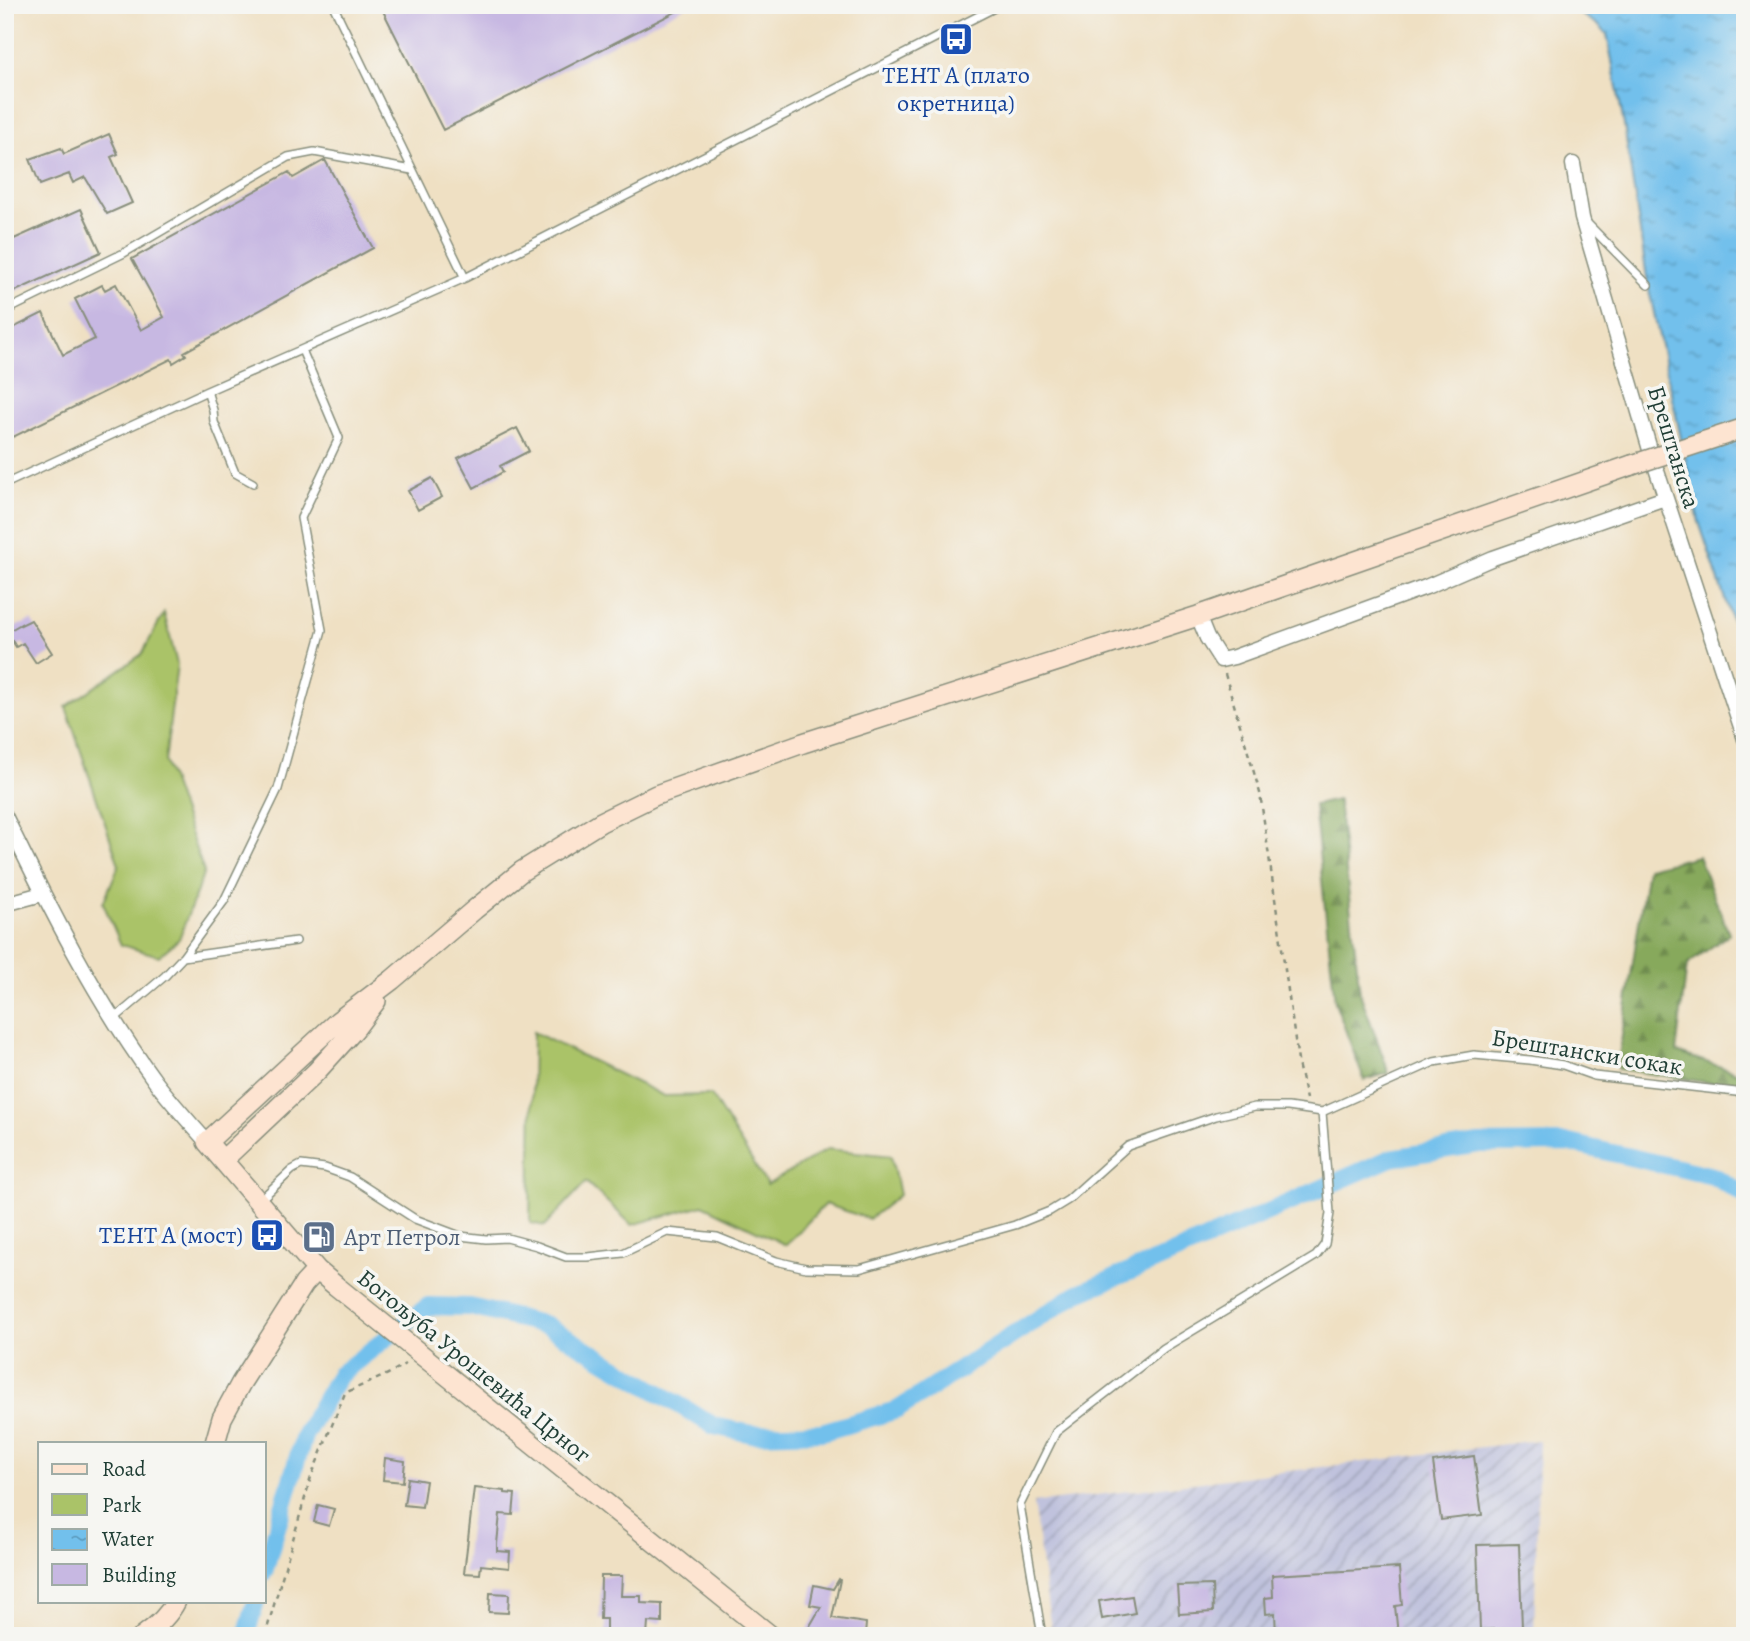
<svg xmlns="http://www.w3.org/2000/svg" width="1750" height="1641" viewBox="0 0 1750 1641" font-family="Alegreya,serif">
  <defs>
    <pattern id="industrial-furrows" width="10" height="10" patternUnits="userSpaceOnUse" patternTransform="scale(1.75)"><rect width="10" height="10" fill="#c0c2dd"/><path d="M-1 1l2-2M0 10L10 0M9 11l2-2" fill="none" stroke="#9b9fb4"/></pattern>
    <pattern id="forest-firs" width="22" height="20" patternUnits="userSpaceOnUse" patternTransform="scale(1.75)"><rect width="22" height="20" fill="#87a95c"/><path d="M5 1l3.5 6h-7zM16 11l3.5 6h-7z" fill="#6e8b4d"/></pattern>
    <pattern id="water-ripples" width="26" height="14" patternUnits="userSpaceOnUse" patternTransform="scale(1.75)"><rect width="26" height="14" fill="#72c0ec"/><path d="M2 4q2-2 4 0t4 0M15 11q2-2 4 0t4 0" fill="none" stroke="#5d9dc0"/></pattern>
  </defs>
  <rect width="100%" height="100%" fill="#f6f6f2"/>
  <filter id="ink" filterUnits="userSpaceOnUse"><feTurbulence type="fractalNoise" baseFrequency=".0143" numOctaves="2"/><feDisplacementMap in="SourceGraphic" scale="14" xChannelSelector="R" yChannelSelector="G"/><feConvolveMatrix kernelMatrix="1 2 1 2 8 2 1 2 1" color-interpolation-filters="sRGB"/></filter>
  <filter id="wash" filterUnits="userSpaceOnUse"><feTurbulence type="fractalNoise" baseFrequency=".00686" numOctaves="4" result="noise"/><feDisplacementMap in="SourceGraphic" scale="28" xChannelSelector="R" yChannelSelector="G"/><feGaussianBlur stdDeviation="1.57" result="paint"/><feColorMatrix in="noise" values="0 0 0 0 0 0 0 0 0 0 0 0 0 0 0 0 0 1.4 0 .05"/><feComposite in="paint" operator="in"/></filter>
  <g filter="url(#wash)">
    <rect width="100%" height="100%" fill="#efe0c3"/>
    <path fill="url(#industrial-furrows)" d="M 1539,1440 L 1534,1636 L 1052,1636 L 1033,1503 Z"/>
    <path fill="#aac368" stroke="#64804e" stroke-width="2" d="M 164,613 L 177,664 L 165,762 L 204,872 L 179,939 L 159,956 L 121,945 L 103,903 L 119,865 L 66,707 L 142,654 Z
      M 533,1032 L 664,1096 L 711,1095 L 767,1185 L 828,1149 L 891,1156 L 899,1195 L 869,1219 L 825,1204 L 786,1245 L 703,1205 L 632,1225 L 586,1182 L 545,1226 L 530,1223 Z"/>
    <path fill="url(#forest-firs)" stroke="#537348" stroke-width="2" d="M 1338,800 L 1360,993 L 1389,1073 L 1364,1080 L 1335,1002 L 1314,805 Z
      M 1698,856 L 1729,934 L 1687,965 L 1676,1052 L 1745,1075 L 1745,1088 L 1617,1069 L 1647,868 Z"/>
    <path fill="url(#water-ripples)" stroke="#487e90" stroke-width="2" d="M 1566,5 L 1745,5 L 1745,659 L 1699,522 L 1648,285 L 1624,125 L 1607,34 L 1598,25 Z"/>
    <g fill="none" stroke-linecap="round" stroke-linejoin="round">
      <path stroke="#72c0ec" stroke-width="18" d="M 264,1572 L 304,1436 L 339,1375 L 428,1306 L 470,1307 L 546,1325 L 714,1426 L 752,1434 L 822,1432 L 897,1410 L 1078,1293 L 1158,1260 L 1391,1158 L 1479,1144 L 1569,1143 L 1713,1176 L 1745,1195
        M 246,1636 L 256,1601"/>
    </g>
    <g id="blocks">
      <path fill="#c7b8e2" d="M 380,5 L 689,5 L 443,130 Z
        M 109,134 L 118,154 L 111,157 L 132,203 L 107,214 L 85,177 L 73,183 L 69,174 L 40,185 L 30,159 L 61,148 L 64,154 Z
        M 325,160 L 373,248 L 184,352 L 186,355 L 173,363 L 171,359 L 5,441 L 5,332 L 43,313 L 63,355 L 95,339 L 75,299 L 102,285 L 105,290 L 116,284 L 141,330 L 164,317 L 132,259 L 289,172 L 293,178 Z
        M 81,209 L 101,252 L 5,296 L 5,243 Z
        M 517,428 L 529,451 L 500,466 L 503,472 L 474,488 L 458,458 Z
        M 432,478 L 442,497 L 418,510 L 408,491 Z
        M 31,620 L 52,653 L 36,663 L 23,643 L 16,647 L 7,632 L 21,624 L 21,625 Z
        M 1474,1456 L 1482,1515 L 1441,1520 L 1433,1462 Z
        M 385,1458 L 405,1461 L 403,1482 L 383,1480 Z
        M 408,1478 L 426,1481 L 422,1507 L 404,1505 Z
        M 474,1488 L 505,1491 L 505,1493 L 515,1494 L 513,1515 L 500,1514 L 497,1544 L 497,1551 L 510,1552 L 509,1568 L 481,1565 L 480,1574 L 464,1573 Z
        M 318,1505 L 334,1509 L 329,1526 L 314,1522 Z
        M 1519,1544 L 1522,1628 L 1480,1630 L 1477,1545 Z
        M 1399,1568 L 1402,1605 L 1395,1606 L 1398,1635 L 1276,1636 L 1275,1613 L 1266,1614 L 1265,1598 L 1273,1597 L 1272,1575 Z
        M 601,1576 L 622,1576 L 621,1596 L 641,1596 L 641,1603 L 662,1604 L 662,1623 L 648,1622 L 647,1636 L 606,1636 L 606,1619 L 600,1619 Z
        M 839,1579 L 840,1580 L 832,1618 L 866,1623 L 865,1636 L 804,1636 L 821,1607 L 810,1605 L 814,1585 L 833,1589 Z
        M 1212,1585 L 1213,1612 L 1179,1614 L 1177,1586 Z
        M 490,1593 L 509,1594 L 508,1613 L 489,1612 Z
        M 1132,1596 L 1135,1613 L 1102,1619 L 1099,1601 Z"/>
    </g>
  </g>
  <g filter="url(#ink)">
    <use href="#blocks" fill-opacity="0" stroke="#878e7c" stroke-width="2"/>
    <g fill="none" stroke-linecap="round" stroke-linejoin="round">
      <g stroke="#878e7c" stroke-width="10">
        <path id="lane" d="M 333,5 L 465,278
          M 1585,221 L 1648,285
          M 5,311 L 124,253 L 288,157 L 314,152 L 412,170
          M 207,391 L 213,410 L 214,422 L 235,473 L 253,483
          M 5,484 L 207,391 L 465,278 L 1000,5
          M 183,957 L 224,901 L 278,789 L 322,630 L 301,518 L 339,438 L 302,350
          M 114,1019 L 165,976 L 183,957 L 296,941
          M 259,1201 L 292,1170 L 301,1165 L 325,1168 L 350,1177 L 415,1219 L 460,1236 L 486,1239 L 507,1238 L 537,1246 L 566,1257 L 588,1257 L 623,1253 L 667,1232 L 717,1237 L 776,1261 L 806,1268 L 859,1269 L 1015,1225 L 1050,1211 L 1068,1200 L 1128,1146 L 1216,1116 L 1255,1107 L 1288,1107 L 1322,1112 L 1434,1062 L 1474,1055 L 1530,1060 L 1563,1065 L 1594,1076 L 1745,1093
          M 1042,1636 L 1020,1505 L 1056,1432 L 1164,1348 L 1316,1256 L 1325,1244 L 1330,1213 L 1322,1112"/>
      </g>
      <g stroke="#878e7c" stroke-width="17">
        <path id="street" d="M 1573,164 L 1582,218 L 1651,453 L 1745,739
          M 1198,616 L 1207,638 L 1221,660 L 1234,657 L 1426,587 L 1493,558 L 1665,498
          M 5,816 C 49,907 95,999 155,1081 C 171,1102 189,1122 207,1142
          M 5,904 L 42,894"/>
      </g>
      <g stroke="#878e7c" stroke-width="22">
        <path id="secondary" d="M 223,1160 L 316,1072 L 354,1030 L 376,1001
          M 215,1443 L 222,1418 L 241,1383 L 304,1284 L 317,1270
          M 143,1636 C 156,1627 169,1615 176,1601
          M 771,1636 L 336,1286 L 317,1270 L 207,1142 L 338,1021 L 392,980 L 474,910 L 522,871 L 601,822 L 656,795 L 803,743 L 1198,616 L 1632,465"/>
      </g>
      <path stroke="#878e7c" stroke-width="2.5" stroke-dasharray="5 5" stroke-linecap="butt" d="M 1225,674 L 1260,793 L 1299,1068 L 1306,1099
        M 265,1636 L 311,1477 L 345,1393 L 388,1374 L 405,1364"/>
      <use href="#lane" stroke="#fff" stroke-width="7"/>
      <use href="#street" stroke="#fff" stroke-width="14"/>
      <use href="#secondary" stroke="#fde4d1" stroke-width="19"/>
      <g stroke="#878e7c" stroke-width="22" stroke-linecap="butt">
        <path id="secondary-bridge" d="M 1632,465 L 1745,428"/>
      </g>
      <use href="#secondary-bridge" stroke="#fde4d1" stroke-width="19"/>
    </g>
  </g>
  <defs>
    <g id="bus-square" transform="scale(1.75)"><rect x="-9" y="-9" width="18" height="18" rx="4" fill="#1a4fb4" stroke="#f6f6f2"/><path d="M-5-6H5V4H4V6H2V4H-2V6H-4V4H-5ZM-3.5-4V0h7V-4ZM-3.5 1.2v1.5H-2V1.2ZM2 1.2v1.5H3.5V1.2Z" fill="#fff"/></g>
    <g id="fuel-square" transform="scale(1.75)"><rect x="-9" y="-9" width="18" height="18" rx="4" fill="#5c6f8a" stroke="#f6f6f2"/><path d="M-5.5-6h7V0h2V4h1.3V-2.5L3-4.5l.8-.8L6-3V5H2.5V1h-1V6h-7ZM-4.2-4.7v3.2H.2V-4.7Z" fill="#fff"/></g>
  </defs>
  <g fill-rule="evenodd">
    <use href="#bus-square" x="956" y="39"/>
    <use href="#bus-square" x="267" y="1235"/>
    <use href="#fuel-square" x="319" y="1237"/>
  </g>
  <g text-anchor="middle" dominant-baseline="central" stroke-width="7" stroke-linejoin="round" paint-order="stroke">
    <g font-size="24" fill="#164399" stroke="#f6f6f2">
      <text x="956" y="75">ТЕНТ А (плато<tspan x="956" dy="28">окретница)</tspan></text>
      <text x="243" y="1235" text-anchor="end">ТЕНТ А (мост)</text>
    </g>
    <g font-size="24" fill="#1f3d34" stroke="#f6f6f2">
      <text transform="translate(1674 447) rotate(73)">Брештанска</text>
      <text transform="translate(1587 1052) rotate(9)">Брештански сокак</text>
      <text transform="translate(474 1366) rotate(39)">Богољуба Урошевића Црног</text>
    </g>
    <g font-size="24" fill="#4e5e75" stroke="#f6f6f2" text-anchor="start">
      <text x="344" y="1237">Арт Петрол</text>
    </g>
  </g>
  <rect width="1750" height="1641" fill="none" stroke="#f6f6f2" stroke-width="28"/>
  <rect x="38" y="1442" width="228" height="161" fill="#f6f6f2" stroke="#a0aca6" stroke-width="2"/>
  <rect x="52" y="1464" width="35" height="10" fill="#fde4d1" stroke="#a0aca6" stroke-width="2"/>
  <text x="102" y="1476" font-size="21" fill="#1f3d34">Road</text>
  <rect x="52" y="1494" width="35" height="21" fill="#aac368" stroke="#a0aca6" stroke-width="2"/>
  <text x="102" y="1512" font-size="21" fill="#1f3d34">Park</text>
  <rect x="52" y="1529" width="35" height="21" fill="url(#water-ripples)" stroke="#a0aca6" stroke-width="2"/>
  <text x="102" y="1546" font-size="21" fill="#1f3d34">Water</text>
  <rect x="52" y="1564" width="35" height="21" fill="#c7b8e2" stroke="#a0aca6" stroke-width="2"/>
  <text x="102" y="1582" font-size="21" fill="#1f3d34">Building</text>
</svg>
